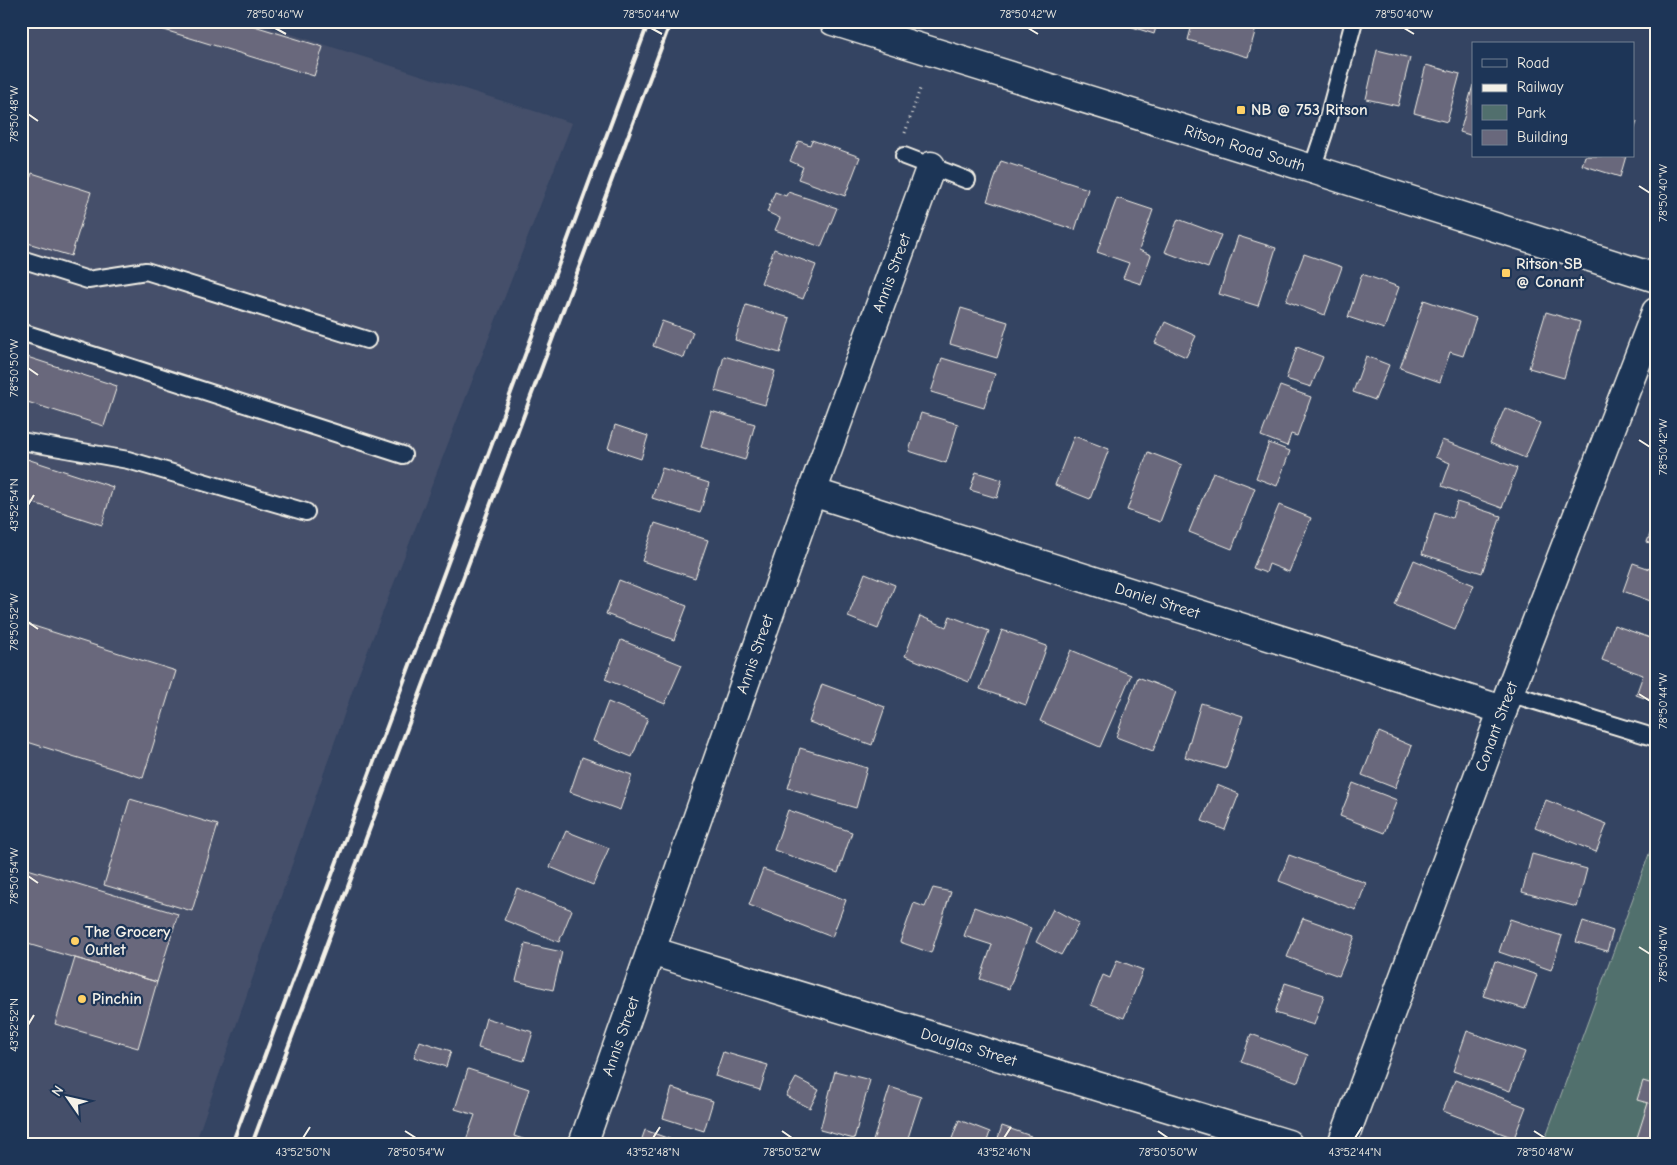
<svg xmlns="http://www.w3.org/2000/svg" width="1677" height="1165" viewBox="0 0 1677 1165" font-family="'Comic Neue',sans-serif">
  <rect width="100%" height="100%" fill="#344462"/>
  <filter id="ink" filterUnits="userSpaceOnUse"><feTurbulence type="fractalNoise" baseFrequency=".02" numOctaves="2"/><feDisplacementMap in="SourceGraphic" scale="10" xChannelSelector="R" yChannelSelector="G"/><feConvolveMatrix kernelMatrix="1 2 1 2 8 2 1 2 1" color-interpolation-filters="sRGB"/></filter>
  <g filter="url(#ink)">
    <path fill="#444f6a" d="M 21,21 L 250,21 L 572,123 L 353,689 L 195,1144 L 21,1144 Z"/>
    <path fill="#516f6d" stroke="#a2b0aa" d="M 1656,835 L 1656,1144 L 1543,1144 Z"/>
    <path fill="#69687c" stroke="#f4f1e8" d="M 135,21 L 238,21 L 323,47 L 314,76 Z
      M 1124,21 L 1158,21 L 1154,34 L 1123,24 Z
      M 1193,21 L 1258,21 L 1248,57 L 1188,40 Z
      M 1377,50 L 1410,58 L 1398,106 L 1366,99 Z
      M 1426,65 L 1460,74 L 1447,122 L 1414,113 Z
      M 1473,85 L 1473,136 L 1460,132 Z
      M 1633,120 L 1637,122 L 1633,134 Z
      M 812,140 L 860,157 L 845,196 L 798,179 L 803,167 L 790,161 L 799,141 L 810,145 Z
      M 1585,156 L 1626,156 L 1620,177 L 1582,165 Z
      M 1001,161 L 1088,189 L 1075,230 L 987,201 Z
      M 32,173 L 91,192 L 71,256 L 21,241 L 21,208 Z
      M 775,192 L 786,196 L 788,192 L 837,208 L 821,247 L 775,230 L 780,218 L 767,212 Z
      M 1117,198 L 1153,210 L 1139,250 L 1151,255 L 1141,284 L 1123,278 L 1129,263 L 1097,252 Z
      M 1178,219 L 1221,235 L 1208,268 L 1165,252 Z
      M 1238,236 L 1276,248 L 1258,306 L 1219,294 Z
      M 774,249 L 816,265 L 803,299 L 761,283 Z
      M 1304,254 L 1342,267 L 1325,315 L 1286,301 Z
      M 1362,274 L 1399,287 L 1384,329 L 1348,317 Z
      M 1424,300 L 1476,318 L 1463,356 L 1450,352 L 1440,382 L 1400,368 Z
      M 746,305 L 790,318 L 780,353 L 735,340 Z
      M 961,308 L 1008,322 L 997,358 L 950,344 Z
      M 1546,312 L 1580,322 L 1564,378 L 1529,368 Z
      M 662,321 L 693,332 L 684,358 L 653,346 Z
      M 1165,322 L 1196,336 L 1186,357 L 1155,343 Z
      M 1297,347 L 1323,357 L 1311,387 L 1286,379 Z
      M 21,355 L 117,386 L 104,426 L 21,400 Z
      M 724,356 L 775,371 L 765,405 L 715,391 Z
      M 1366,356 L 1389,365 L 1375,400 L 1353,392 Z
      M 942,358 L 995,374 L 984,408 L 931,392 Z
      M 1280,386 L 1311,397 L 1297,436 L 1291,434 L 1287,446 L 1261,436 Z
      M 1505,408 L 1540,423 L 1525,458 L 1490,443 Z
      M 711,411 L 755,424 L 745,460 L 701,447 Z
      M 921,413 L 958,424 L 946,463 L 909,451 Z
      M 615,425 L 648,436 L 641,459 L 608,448 Z
      M 1074,436 L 1109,449 L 1090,499 L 1055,485 Z
      M 1442,440 L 1517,468 L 1502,508 L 1442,486 L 1450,463 L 1435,457 Z
      M 1269,443 L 1290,451 L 1277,486 L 1256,478 Z
      M 1148,452 L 1182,465 L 1160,522 L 1127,510 Z
      M 27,459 L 113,487 L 102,525 L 21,499 L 21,478 Z
      M 662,468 L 709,483 L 700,513 L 652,498 Z
      M 976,472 L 1002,480 L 997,498 L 970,490 Z
      M 1213,472 L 1255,488 L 1232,549 L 1189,532 Z
      M 1457,502 L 1501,516 L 1482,573 L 1422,554 L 1435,512 L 1452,518 Z
      M 1279,505 L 1311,518 L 1289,572 L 1269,564 L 1266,573 L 1253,568 Z
      M 1656,518 L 1656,545 L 1647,542 Z
      M 655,523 L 708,540 L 695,578 L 642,561 Z
      M 1414,560 L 1474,585 L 1455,630 L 1395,605 Z
      M 1633,563 L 1656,571 L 1656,603 L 1623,591 Z
      M 865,573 L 895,585 L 878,629 L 848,617 Z
      M 619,580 L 687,606 L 674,640 L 606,614 Z
      M 920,616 L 946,627 L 950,616 L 989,631 L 969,682 L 905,656 Z
      M 21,622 L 176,671 L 143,778 L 21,740 Z
      M 1614,625 L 1656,640 L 1656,702 L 1636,695 L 1643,675 L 1602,660 Z
      M 1002,630 L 1047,646 L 1026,705 L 980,689 Z
      M 621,640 L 682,665 L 665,704 L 605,679 Z
      M 1071,650 L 1131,675 L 1100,747 L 1040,721 Z
      M 1138,677 L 1176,692 L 1153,751 L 1116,737 Z
      M 822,684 L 885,707 L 872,745 L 809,722 Z
      M 608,702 L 648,718 L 632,757 L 593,741 Z
      M 1201,703 L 1243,716 L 1226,769 L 1185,757 Z
      M 1379,732 L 1412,746 L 1395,788 L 1362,775 Z
      M 800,748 L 867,768 L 856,808 L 788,788 Z
      M 582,757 L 632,775 L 620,810 L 570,792 Z
      M 1353,783 L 1397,800 L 1384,833 L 1340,816 Z
      M 1217,785 L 1239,794 L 1225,830 L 1202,821 Z
      M 130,799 L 218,825 L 192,911 L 104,885 Z
      M 1546,800 L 1607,824 L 1596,852 L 1535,827 Z
      M 788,810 L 852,832 L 838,873 L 774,850 Z
      M 566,831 L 609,848 L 593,885 L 550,867 Z
      M 1532,854 L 1587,869 L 1577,907 L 1522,892 Z
      M 1289,855 L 1366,883 L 1356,910 L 1279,881 Z
      M 21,867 L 178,914 L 157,982 L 21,942 Z
      M 763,869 L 846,900 L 832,937 L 749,905 Z
      M 517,888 L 572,910 L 559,942 L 504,920 Z
      M 933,888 L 951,892 L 931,953 L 900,942 L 914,903 L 925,907 Z
      M 974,907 L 1031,928 L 1009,989 L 980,979 L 992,945 L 964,936 Z
      M 1053,909 L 1079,923 L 1061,955 L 1036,942 Z
      M 1303,918 L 1355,936 L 1339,976 L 1287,957 Z
      M 1510,919 L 1562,936 L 1551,970 L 1499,952 Z
      M 1583,921 L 1613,931 L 1607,951 L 1576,942 Z
      M 525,944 L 562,952 L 553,990 L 516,981 Z
      M 75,958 L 157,982 L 138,1048 L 55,1024 Z
      M 1117,960 L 1143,970 L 1124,1018 L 1091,1005 L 1103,975 L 1110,978 Z
      M 1495,961 L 1537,975 L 1525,1009 L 1483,996 Z
      M 1285,983 L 1324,995 L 1314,1025 L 1275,1013 Z
      M 486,1018 L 533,1032 L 524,1061 L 478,1048 Z
      M 1467,1031 L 1525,1052 L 1510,1091 L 1453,1071 Z
      M 1251,1034 L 1308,1055 L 1298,1082 L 1241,1062 Z
      M 420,1041 L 451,1051 L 446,1067 L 414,1057 Z
      M 723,1052 L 768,1065 L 760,1090 L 715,1076 Z
      M 468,1069 L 529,1089 L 514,1136 L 538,1144 L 465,1143 L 475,1115 L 455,1109 Z
      M 835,1071 L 870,1080 L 854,1139 L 820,1130 Z
      M 796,1078 L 819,1090 L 810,1108 L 786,1096 Z
      M 1455,1080 L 1526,1107 L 1514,1138 L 1443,1111 Z
      M 1643,1081 L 1656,1085 L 1656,1144 L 1635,1144 L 1648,1103 L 1637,1100 Z
      M 890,1087 L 921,1097 L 906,1144 L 872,1144 Z
      M 672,1088 L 713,1101 L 704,1131 L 663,1118 Z
      M 959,1120 L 990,1132 L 986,1144 L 950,1144 Z
      M 1002,1126 L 1031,1136 L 1028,1144 L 996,1144 Z
      M 645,1130 L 683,1144 L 640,1144 Z"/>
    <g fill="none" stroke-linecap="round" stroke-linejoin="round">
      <g stroke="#f4f1e8" stroke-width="20">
        <path id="lane" d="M 904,156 L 967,180
          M 1312,169 L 1324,133 L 1354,21
          M 21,259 L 88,280 L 146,271 L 367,340
          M 21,332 L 403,455
          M 21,441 L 128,460 L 306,512
          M 1509,693 L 1656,738"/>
      </g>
      <g stroke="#f4f1e8" stroke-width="31">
        <g id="street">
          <path id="s1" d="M 812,492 L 1503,710"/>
          <path id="s2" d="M 651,951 L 1288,1144"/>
          <path id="s3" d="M 583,1144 L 812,492 L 931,166"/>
          <path id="s4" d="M 1342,1144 L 1509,693 L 1656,312"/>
        </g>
      </g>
      <g stroke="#f4f1e8" stroke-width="31">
        <g id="secondary">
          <path id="s5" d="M 833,21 L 1312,169 L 1656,278"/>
        </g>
      </g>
      <path stroke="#f4f1e8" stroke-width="3" stroke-dasharray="1 4" stroke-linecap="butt" d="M 905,133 L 920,89"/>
      <use href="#lane" stroke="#1d3557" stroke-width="16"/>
      <use href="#street" stroke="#1d3557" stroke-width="28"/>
      <use href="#secondary" stroke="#1d3557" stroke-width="28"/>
      <path stroke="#f4f1e8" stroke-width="4" d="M 232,1144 L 649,21
        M 252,1144 L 671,21"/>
    </g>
  </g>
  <path fill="none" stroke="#f4f1e8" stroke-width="2" d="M 275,28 L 286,34M 651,28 L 662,34M 1028,28 L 1038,34M 1404,28 L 1414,34M 28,114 L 38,121M 1639,186 L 1650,193M 28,368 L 38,375M 1639,440 L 1650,447M 28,505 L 34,495M 28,622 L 38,629M 1639,694 L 1650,701M 28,876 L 38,883M 1639,947 L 1650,954M 28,1025 L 34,1015M 405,1131 L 416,1138M 782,1131 L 792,1138M 1158,1131 L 1168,1138M 1534,1131 L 1545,1138M 303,1138 L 310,1127M 653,1138 L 660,1127M 1004,1138 L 1011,1127M 1355,1138 L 1362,1127"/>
  <g fill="#ffd166" stroke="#1d3557" stroke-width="2">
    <rect x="1236" y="105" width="10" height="10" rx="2.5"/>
    <rect x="1501" y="268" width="10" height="10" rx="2.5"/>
    <circle cx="75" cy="941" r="5"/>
    <circle cx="82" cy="999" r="5"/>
  </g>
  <g text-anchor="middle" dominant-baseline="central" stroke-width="4.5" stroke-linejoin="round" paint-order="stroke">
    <g font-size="16" font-weight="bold" fill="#f4f1e8" stroke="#1d3557" text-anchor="start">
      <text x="1251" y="110">NB @ 753 Ritson</text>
      <text x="1516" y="264">Ritson SB<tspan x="1516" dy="18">@ Conant</tspan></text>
      <text x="85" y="932">The Grocery<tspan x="85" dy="18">Outlet</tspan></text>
      <text x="92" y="999">Pinchin</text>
    </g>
    <g font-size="16" fill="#f4f1e8" stroke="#1d3557">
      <text stroke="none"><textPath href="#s5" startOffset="431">Ritson Road South</textPath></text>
      <text stroke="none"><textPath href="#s3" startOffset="924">Annis Street</textPath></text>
      <text stroke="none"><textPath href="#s1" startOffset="362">Daniel Street</textPath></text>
      <text stroke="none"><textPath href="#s3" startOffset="519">Annis Street</textPath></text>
      <text stroke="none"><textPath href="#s4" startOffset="445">Conant Street</textPath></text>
      <text stroke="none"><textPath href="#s3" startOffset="114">Annis Street</textPath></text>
      <text stroke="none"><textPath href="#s2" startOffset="332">Douglas Street</textPath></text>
    </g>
  </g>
  <rect width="1677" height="1165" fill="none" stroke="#1d3557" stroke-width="55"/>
  <rect x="1472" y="42" width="162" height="115" fill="#1d3557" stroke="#738091"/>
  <rect x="1482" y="59" width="25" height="8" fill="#1d3557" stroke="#738091"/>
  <text x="1517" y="68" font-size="15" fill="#f4f1e8">Road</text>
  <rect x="1482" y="84" width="25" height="8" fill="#f4f1e8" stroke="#738091"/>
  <text x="1517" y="92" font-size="15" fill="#f4f1e8">Railway</text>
  <rect x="1482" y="105" width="25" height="15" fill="#516f6d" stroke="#738091"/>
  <text x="1517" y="118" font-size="15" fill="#f4f1e8">Park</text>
  <rect x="1482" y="130" width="25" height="15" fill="#69687c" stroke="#738091"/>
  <text x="1517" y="142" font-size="15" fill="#f4f1e8">Building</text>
  <g transform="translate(68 1098) rotate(304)" stroke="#1d3557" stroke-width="4" paint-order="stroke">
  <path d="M0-4L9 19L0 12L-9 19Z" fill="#f4f1e8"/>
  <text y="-8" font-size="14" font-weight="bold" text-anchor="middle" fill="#f4f1e8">N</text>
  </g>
  <rect x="28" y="28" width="1622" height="1110" fill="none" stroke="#f4f1e8" stroke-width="2"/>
  <g font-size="12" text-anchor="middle" fill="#f4f1e8">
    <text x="275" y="18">78°50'46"W</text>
    <text x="651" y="18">78°50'44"W</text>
    <text x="1028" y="18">78°50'42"W</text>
    <text x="1404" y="18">78°50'40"W</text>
    <text transform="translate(14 114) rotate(-90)" y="4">78°50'48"W</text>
    <text transform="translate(1663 193) rotate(-90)" y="4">78°50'40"W</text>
    <text transform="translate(14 368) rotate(-90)" y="4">78°50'50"W</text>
    <text transform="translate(1663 447) rotate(-90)" y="4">78°50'42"W</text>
    <text transform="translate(14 505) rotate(-90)" y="4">43°52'54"N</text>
    <text transform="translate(14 622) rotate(-90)" y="4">78°50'52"W</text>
    <text transform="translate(1663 701) rotate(-90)" y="4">78°50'44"W</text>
    <text transform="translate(14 876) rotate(-90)" y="4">78°50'54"W</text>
    <text transform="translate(1663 954) rotate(-90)" y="4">78°50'46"W</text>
    <text transform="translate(14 1025) rotate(-90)" y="4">43°52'52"N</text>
    <text x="303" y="1156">43°52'50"N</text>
    <text x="416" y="1156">78°50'54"W</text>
    <text x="653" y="1156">43°52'48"N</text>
    <text x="792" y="1156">78°50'52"W</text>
    <text x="1004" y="1156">43°52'46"N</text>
    <text x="1168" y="1156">78°50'50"W</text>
    <text x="1355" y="1156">43°52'44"N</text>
    <text x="1545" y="1156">78°50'48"W</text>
  </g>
</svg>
